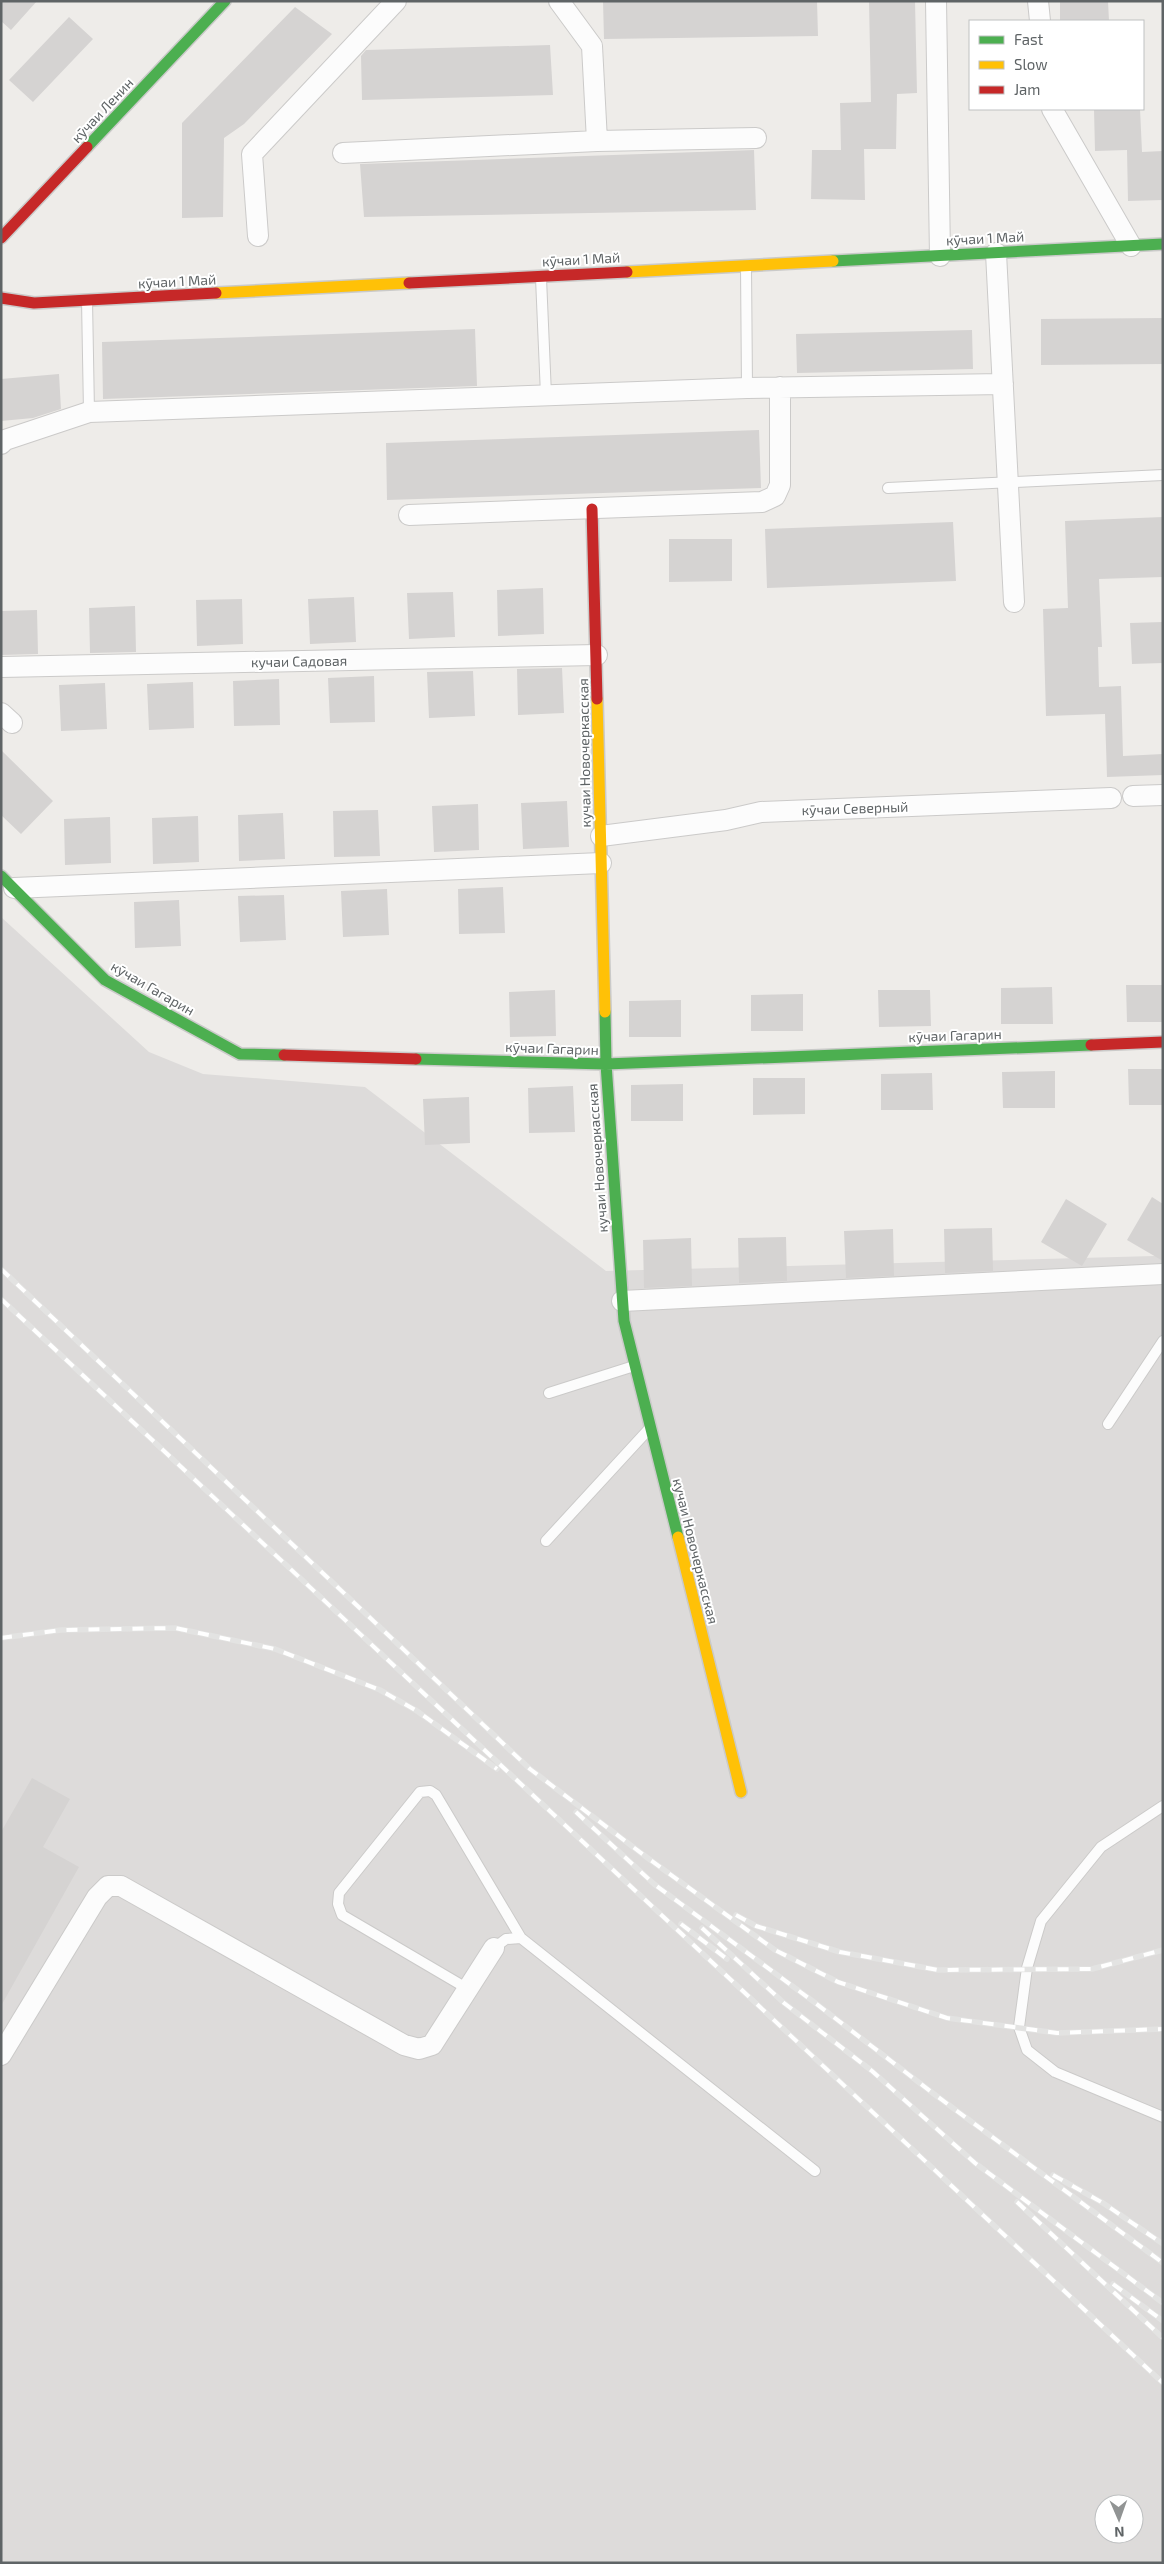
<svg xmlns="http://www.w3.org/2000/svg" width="1164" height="2564" viewBox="0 0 1164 2564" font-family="'Exo 2',sans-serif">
  <rect width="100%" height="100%" fill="#eeece9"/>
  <path fill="#dddbda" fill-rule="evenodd" d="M 1,917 L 149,1052 L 203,1074 L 365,1087 L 606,1271 L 1154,1256 L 1163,1238 L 1163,2563 L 1,2563 ZM 1104,2504 L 1134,2504 L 1134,2534 L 1104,2534 Z"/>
  <path fill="#d5d3d2" d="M 1,1 L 37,1 L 11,30 L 1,21 Z
    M 603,1 L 817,1 L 818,36 L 604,39 Z
    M 869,1 L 915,1 L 917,93 L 897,94 L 896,149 L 864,149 L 865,200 L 811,199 L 812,150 L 841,150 L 840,103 L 871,102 Z
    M 1060,1 L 1108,1 L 1109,21 L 1060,21 Z
    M 295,7 L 332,34 L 244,124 L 224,138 L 223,217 L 182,218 L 182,123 Z
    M 69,17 L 93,39 L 33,102 L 9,80 Z
    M 550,45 L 553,95 L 362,100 L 361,56 L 366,50 Z
    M 1094,109 L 1140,109 L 1142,152 L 1163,151 L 1163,200 L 1128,201 L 1127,150 L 1095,151 Z
    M 754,150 L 756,210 L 364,217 L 360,164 Z
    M 1163,318 L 1163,364 L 1041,365 L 1041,319 Z
    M 475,329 L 477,386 L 103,399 L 102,342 Z
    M 972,330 L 973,369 L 797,373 L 796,334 Z
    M 59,374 L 61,409 L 33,418 L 1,421 L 1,379 Z
    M 759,430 L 761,488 L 387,500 L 386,443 Z
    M 1163,517 L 1163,577 L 1099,579 L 1102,647 L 1098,647 L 1099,687 L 1121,686 L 1123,756 L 1163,754 L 1163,775 L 1107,777 L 1105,714 L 1046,716 L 1043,609 L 1068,608 L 1065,521 Z
    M 953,522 L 956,581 L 767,588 L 765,529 Z
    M 669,539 L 732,539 L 732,581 L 669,582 Z
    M 543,588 L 544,634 L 498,636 L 497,590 Z
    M 453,592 L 455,637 L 409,639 L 407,593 Z
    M 354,597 L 356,642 L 310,644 L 308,599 Z
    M 242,599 L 243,644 L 197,646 L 196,600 Z
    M 135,606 L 136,652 L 90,653 L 89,608 Z
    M 37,610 L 38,654 L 1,655 L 1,611 Z
    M 1163,622 L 1163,663 L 1132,664 L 1130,623 Z
    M 562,668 L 564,713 L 518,715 L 517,669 Z
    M 473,671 L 475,716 L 429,718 L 427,672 Z
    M 374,676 L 375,722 L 330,723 L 328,678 Z
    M 279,679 L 280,725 L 234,726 L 233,681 Z
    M 193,682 L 194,728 L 149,730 L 147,684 Z
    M 105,683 L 107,729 L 61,731 L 59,685 Z
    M 1,750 L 53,801 L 21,834 L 1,815 Z
    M 567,801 L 569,847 L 523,849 L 521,803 Z
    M 478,804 L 479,850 L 434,852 L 432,806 Z
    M 378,810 L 380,856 L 334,857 L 333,811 Z
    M 283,813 L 285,859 L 239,861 L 238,815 Z
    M 198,816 L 199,862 L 153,864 L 152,818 Z
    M 110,817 L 111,863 L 65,865 L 64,819 Z
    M 503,887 L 505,933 L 459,934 L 458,889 Z
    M 387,889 L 389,935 L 343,937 L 341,891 Z
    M 284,895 L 286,940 L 240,942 L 238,896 Z
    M 179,900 L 181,946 L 135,948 L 134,902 Z
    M 1126,985 L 1163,985 L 1163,1022 L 1127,1022 Z
    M 1052,987 L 1053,1024 L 1001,1024 L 1001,988 Z
    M 555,990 L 556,1036 L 510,1037 L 509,992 Z
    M 878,990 L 930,990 L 931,1026 L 879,1027 Z
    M 803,994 L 803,1031 L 751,1031 L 751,995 Z
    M 681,1000 L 681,1037 L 629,1037 L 629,1001 Z
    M 1128,1069 L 1163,1069 L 1163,1105 L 1129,1105 Z
    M 1055,1071 L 1055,1108 L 1003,1108 L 1002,1072 Z
    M 932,1073 L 933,1110 L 881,1110 L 881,1074 Z
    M 753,1078 L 805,1078 L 805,1114 L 753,1115 Z
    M 683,1084 L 683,1121 L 631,1121 L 631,1085 Z
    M 573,1086 L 575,1132 L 529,1133 L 528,1088 Z
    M 469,1097 L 470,1143 L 425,1145 L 423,1099 Z
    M 1152,1197 L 1163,1204 L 1163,1261 L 1127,1240 Z
    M 1066,1199 L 1107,1224 L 1082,1266 L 1041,1242 Z
    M 992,1228 L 993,1271 L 945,1273 L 944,1229 Z
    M 893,1229 L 894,1276 L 846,1278 L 844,1231 Z
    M 786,1237 L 787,1281 L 739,1283 L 738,1238 Z
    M 691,1238 L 692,1286 L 644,1288 L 643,1240 Z
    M 32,1778 L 70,1799 L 43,1847 L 79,1867 L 1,2006 L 1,1832 Z"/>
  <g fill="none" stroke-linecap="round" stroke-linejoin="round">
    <g stroke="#cbcac9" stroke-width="12">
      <path id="lane" d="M 746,266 L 747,388
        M 541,278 L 546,395
        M 87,300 L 89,412
        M 888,488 L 1163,475
        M 549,1393 L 634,1366
        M 1108,1424 L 1163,1341
        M 546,1541 L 649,1429
        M 1163,1806 L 1101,1847 L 1041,1921 L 1027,1968 L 1019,2027 L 1027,2050 L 1055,2072 L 1163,2117
        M 494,1948 L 506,1939 L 521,1938 L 815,2171
        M 468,1989 L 342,1915 L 338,1904 L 339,1893 L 420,1792 L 430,1791 L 436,1795 L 521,1938"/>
    </g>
    <g stroke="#cbcac9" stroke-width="22">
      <path id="street" d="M 559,1 L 592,46 L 597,141
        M 936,1 L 940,256
        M 1038,1 L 1040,21
        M 1052,109 L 1131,246
        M 343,153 L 597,141 L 756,138
        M 258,236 L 252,154 L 396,1
        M 996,253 L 1014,602
        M 1,444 L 5,440 L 89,412 L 747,388 L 1003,384
        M 409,515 L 762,502 L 775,496 L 780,485 L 780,387
        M 1,667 L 597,655
        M 1,713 L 12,723
        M 1133,796 L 1163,795
        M 601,836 L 726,820 L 761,812 L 1111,798
        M 14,888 L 601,863
        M 622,1301 L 1163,1274
        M 1,2055 L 97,1897 L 108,1886 L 121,1886 L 404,2045 L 419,2049 L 432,2045 L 494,1948"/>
    </g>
    <g stroke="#cacac9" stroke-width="14">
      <path id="fast" d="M 87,147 L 225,1
        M 833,261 L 1163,244
        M 1,876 L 105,980 L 240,1054 L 284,1055
        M 605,1012 L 606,1064 L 624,1321 L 678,1537
        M 416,1059 L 606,1064 L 1091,1045"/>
    </g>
    <g stroke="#cacac9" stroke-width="14">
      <path id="slow" d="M 627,272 L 833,261
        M 216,293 L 409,283
        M 597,699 L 605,1012
        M 678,1537 L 741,1792"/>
    </g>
    <g stroke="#cacac9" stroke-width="14">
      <path id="jam" d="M 1,238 L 87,147
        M 409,283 L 627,272
        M 1,298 L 34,303 L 216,293
        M 592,509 L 597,699
        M 1091,1045 L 1163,1042
        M 284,1055 L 416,1059"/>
    </g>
    <use href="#lane" stroke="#fcfcfc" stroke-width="10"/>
    <use href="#street" stroke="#fcfcfc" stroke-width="20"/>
    <use href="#fast" stroke="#4caf50" stroke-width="11"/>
    <use href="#slow" stroke="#ffc107" stroke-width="11"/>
    <use href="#jam" stroke="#c62828" stroke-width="11"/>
    <g stroke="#e3e3e2" stroke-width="5.5">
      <path id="rail" d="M 1,1269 L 530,1769 L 649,1859 L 775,1950 L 838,1982 L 947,2018 L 1057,2033 L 1163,2029
        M 1,1299 L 1163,2383
        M 1,1638 L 61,1630 L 175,1628 L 275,1649 L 380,1690 L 417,1711 L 497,1769
        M 576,1812 L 654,1884 L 814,2002 L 934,2094 L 1163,2263
        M 736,1915 L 756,1926 L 840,1952 L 938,1970 L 1092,1969 L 1163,1950
        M 681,1924 L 727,1959
        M 702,1928 L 784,2003 L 872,2071 L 975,2163 L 1163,2303
        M 1053,2175 L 1103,2203 L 1163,2244
        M 1017,2202 L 1163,2338
        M 1113,2284 L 1163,2321"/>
    </g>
    <use href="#rail" stroke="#fff" stroke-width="4" stroke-dasharray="11" stroke-linecap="butt"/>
  </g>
  <g text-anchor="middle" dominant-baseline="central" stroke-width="4" stroke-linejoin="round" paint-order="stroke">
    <g font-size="14" fill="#5f6466" stroke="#fff">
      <text transform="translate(102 110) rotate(-47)">кӯчаи Ленин</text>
      <text transform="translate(985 238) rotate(-3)">кӯчаи 1 Май</text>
      <text transform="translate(581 259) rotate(-3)">кӯчаи 1 Май</text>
      <text transform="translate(177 281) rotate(-3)">кӯчаи 1 Май</text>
      <text transform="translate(299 661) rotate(-1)">кучаи Садовая</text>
      <text transform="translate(584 753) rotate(-91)">кучаи Новочеркасская</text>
      <text transform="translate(855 808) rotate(-2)">кӯчаи Северный</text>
      <text transform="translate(153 988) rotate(30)">кӯчаи Гагарин</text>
      <text transform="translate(955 1035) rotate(-2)">кӯчаи Гагарин</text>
      <text transform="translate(552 1048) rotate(2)">кӯчаи Гагарин</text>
      <text transform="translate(597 1158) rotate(-94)">кучаи Новочеркасская</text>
      <text transform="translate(696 1551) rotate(76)">кучаи Новочеркасская</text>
    </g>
  </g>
  <rect width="1164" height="2564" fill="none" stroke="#5f6466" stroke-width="5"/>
  <rect x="969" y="20" width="175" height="90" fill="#ffffff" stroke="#bfc1c2"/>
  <rect x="979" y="36" width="25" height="8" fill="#4caf50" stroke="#bfc1c2"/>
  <text x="1014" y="45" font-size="15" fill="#5f6466">Fast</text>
  <rect x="979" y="61" width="25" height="8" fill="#ffc107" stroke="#bfc1c2"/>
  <text x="1014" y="70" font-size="15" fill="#5f6466">Slow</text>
  <rect x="979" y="86" width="25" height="8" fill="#c62828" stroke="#bfc1c2"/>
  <text x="1014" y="95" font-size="15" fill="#5f6466">Jam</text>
  <g transform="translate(1119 2519) rotate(178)"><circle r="24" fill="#ffffff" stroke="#bfc1c2"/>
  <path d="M0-4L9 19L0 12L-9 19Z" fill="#919494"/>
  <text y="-8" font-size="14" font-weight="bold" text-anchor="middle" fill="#5f6466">N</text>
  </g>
</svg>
